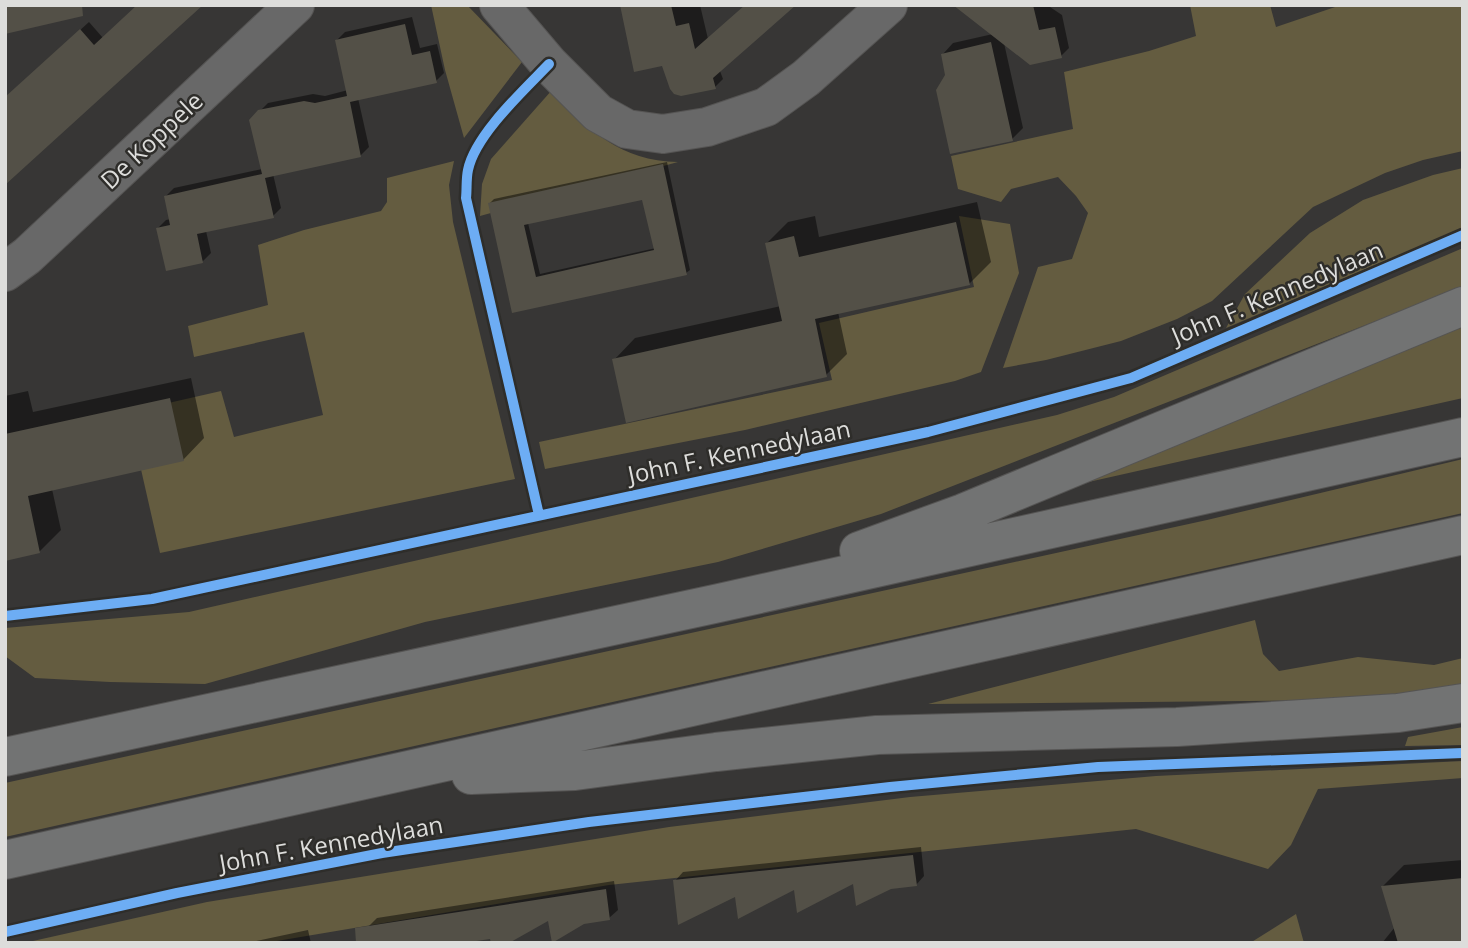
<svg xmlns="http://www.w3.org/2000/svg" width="1468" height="948" viewBox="0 0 1468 948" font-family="'Open Sans',sans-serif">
  <rect width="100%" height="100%" fill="#373635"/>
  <path fill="#645c40" d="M 431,5 L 467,5 L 522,62 L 464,138 L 445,70 Z
    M 1190,5 L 1270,5 L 1276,27 L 1341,5 L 1463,5 L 1463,151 L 1423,160 L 1385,173 L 1313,207 L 1212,301 L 1177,319 L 1121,341 L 1046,360 L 1003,368 L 1038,267 L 1072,259 L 1088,213 L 1076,196 L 1058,177 L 1011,189 L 1001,202 L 958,189 L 951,156 L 1073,129 L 1064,72 L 1149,51 L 1196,36 Z
    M 552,90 C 590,131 620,161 678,162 L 480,216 L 482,184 L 491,159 Z
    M 454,161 L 449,185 L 453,222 L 515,479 L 160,553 L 140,465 L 164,404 L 221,391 L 234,437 L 323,415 L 304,332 L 194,357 L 188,326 L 268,305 L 258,245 L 304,230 L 381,211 L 387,202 L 387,178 Z
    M 1463,168 L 1463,228 L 1226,328 L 1245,294 L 1310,233 L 1363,200 L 1433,175 Z
    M 959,216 L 1010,224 L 1019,273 L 981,372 L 955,381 L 745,430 L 545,469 L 539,442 L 832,380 L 819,323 L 974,287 Z
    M 1463,248 L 1463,287 L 881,514 L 718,562 L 425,622 L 205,684 L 110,682 L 35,678 L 5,656 L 5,628 L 189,612 L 1057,415 L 1114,397 Z
    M 1463,326 L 1463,398 L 1053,490 Z
    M 1463,459 L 1463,513 L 5,837 L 5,783 L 1207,520 Z
    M 1255,620 L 1263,654 L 1279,671 L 1358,657 L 1434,665 L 1463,658 L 1463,692 L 1347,700 L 928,704 Z
    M 1463,727 L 1463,745 L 1405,746 L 1408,737 Z
    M 1463,761 L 1463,778 L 1318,789 L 1291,845 L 1268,869 L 1136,829 L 609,885 L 265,943 L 24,943 L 207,902 L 669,827 L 910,797 L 1156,776 Z
    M 1296,914 L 1304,943 L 1250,943 Z"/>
  <path fill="#0007" fill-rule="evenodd" d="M 200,5 L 5,98 L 89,22 L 103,38 Z
    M 622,5 L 700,5 L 708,39 L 723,79 L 715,87 Z
    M 960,5 L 1047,5 L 1062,15 L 1069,48 L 1061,56 L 1004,43 L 1023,128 L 1012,139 L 947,76 L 943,54 L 953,43 L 993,34 Z
    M 412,17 L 420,48 L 437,44 L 444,73 L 436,81 L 358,98 L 369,147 L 361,155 L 273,174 L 281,208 L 273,216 L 206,231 L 211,253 L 203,261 L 158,228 L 166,220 L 171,219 L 166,196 L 174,188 L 262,169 L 260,111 L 268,103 L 313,94 L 325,96 L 348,90 L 337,40 L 345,32 Z
    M 667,162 L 690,270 L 686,273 L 514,311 L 490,203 L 494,199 ZM 643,198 L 656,248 L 540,274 L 528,223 Z
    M 977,202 L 991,262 L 969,284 L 838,312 L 847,354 L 826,375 L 614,360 L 635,338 L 781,306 L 767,243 L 788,222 L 815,216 L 819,237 Z
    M 191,378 L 204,438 L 183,460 L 52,489 L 61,530 L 40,551 L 5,559 L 5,396 L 28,391 L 33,412 Z
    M 921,847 L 924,876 L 916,885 L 855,881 L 796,887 L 675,881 L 683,872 Z
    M 1463,860 L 1463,943 L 1382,943 L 1395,927 L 1383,886 L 1404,865 Z
    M 614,881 L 618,910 L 609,918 L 550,918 L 491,927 L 369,926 L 377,918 Z
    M 308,930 L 311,943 L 247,943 Z"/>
  <path fill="#535047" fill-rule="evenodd" d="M 5,5 L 82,5 L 83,16 L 5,34 Z
    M 137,5 L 203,5 L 5,185 L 5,97 L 80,29 L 94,45 Z
    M 620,5 L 671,5 L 676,26 L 689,23 L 695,49 L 745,5 L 796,5 L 713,78 L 716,89 L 681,96 L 674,94 L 670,89 L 662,66 L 634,72 Z
    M 953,5 L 1033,5 L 1039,30 L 1055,27 L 1062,58 L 1030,65 Z
    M 405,24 L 412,55 L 430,51 L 437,83 L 350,102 L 361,157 L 265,178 L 274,218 L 197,234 L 203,263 L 166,271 L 156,228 L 170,225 L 164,196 L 262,174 L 249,120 L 258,110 L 304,101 L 315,103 L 347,96 L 335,40 Z
    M 991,42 L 1013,141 L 950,154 L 936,90 L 945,75 L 941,54 Z
    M 663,164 L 687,275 L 512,313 L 488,203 ZM 642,200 L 654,250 L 536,277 L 524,225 Z
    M 956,222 L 970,285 L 815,319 L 827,377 L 626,423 L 612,359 L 782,321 L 765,243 L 794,236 L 799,257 Z
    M 170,398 L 184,461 L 28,496 L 40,553 L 5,561 L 5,434 Z
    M 913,855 L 917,886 L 891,889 L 856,906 L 853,884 L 797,913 L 794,890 L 738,919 L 735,897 L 678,925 L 673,880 Z
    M 1463,878 L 1463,943 L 1398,943 L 1381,886 Z
    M 606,889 L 610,920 L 584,924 L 552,943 L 548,921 L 509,943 L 491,943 L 490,939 L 463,943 L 356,943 L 355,928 Z"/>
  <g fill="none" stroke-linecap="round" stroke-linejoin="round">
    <g stroke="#555453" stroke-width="40">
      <path id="street" d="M 499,5 L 549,64 L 598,113 L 627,129 L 663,134 L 707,127 L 766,107 L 806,78 L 888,5
        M 5,272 L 27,256 L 295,5"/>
    </g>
    <g stroke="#555453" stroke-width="40">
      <path id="primary" d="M 859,551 L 963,513 L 1463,306
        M 5,757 L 719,603 L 1463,437
        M 471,775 L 575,771 L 716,752 L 877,735 L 1177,727 L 1398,713 L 1463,703
        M 5,860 L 1463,535"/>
    </g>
    <use href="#street" stroke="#686868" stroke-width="38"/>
    <use href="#primary" stroke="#727373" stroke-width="38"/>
    <g stroke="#2e2d2a" stroke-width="15">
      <path id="cycleway" d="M 539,515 L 466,198 C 467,189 466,179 468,170 C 475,135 524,90 549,64
        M 5,616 L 152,599 L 928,432 L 1131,378 L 1463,235
        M 5,932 L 177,893 L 382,853 L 589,822 L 890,787 L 1098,767 L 1463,753"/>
    </g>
    <use href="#cycleway" stroke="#6dadf4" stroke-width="10"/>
  </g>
  <g text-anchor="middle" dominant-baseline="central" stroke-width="5" stroke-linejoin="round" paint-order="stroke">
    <g font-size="24" fill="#dddddb" stroke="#2e2d2a">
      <text transform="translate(151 140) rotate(-43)">De Koppele</text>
      <text transform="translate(1277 292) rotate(-23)">John F. Kennedylaan</text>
      <text transform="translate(739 451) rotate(-12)">John F. Kennedylaan</text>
      <text transform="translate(331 843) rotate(-10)">John F. Kennedylaan</text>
    </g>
  </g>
  <rect width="1468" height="948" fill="none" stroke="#dddddb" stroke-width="14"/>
</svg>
